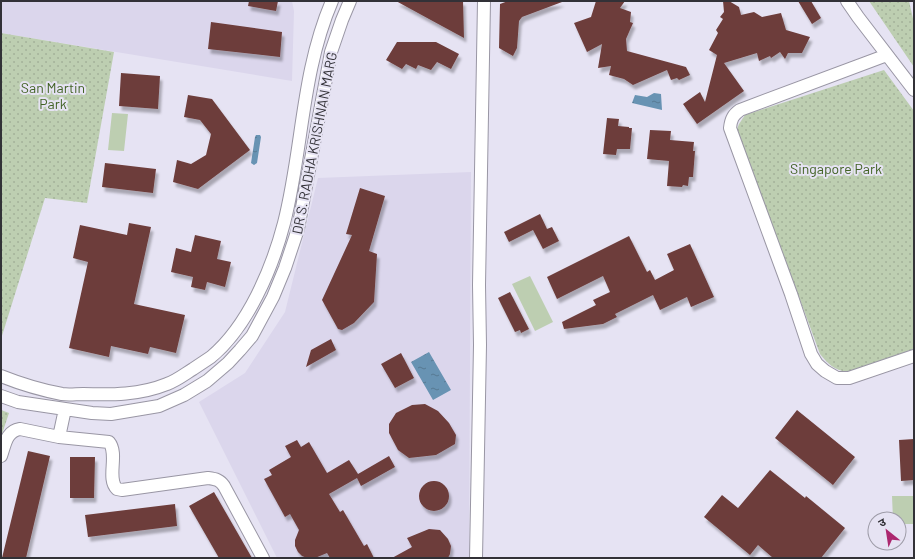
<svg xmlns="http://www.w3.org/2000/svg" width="915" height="559" viewBox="0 0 915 559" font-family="Barlow,'Noto Sans Devanagari',sans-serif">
  <defs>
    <pattern id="grass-dots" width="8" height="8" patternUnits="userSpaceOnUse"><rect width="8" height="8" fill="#bdceb1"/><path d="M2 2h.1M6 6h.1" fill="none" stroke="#a3b199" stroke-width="1.8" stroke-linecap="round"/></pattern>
    <pattern id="water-ripples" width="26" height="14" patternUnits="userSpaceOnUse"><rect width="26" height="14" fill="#6893b3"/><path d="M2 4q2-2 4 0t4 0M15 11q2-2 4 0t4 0" fill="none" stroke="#567992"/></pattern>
    <filter id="shadow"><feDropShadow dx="2.5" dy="4.5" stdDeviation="1" flood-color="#0004"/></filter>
  </defs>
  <rect width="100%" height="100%" fill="#e6e3f3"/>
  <path fill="#dbd6ec" d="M 1,1 L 292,1 L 294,11 L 292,81 L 1,33 Z
    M 471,172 L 469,558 L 277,558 L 199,402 L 245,373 L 285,312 L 318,178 Z"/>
  <path fill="url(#grass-dots)" d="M 869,1 L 909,1 L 914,23 L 914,67 Z
    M 1,33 L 114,52 L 87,203 L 45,198 L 1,339 Z
    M 884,70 L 914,111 L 914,349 L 847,372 C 834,370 828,364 820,354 L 737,129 L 739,124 L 745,115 Z
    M 1,410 L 9,413 L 1,437 Z"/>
  <path fill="#bdceb1" d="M 112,113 L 128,114 L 124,151 L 108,150 Z
    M 530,276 L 553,322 L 535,331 L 512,284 Z
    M 892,496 L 914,496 L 914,524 L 899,524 L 899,519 L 893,519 Z"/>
  <path fill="url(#water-ripples)" d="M 654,93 L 661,94 L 662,110 L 632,103 L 635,95 L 647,97 Z
    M 256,135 L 260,135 L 261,137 L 257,163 L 254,165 L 251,163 L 255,137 Z
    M 429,352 L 451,390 L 433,400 L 411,362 Z"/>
  <path fill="#6d3d3b" filter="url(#shadow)" d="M 249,1 L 278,1 L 276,11 L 248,6 Z
    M 396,1 L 463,1 L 464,38 L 429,19 Z
    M 508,1 L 562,2 L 522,17 L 519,21 L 517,48 L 513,56 L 499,48 L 500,4 Z
    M 596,1 L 625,1 L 620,8 L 631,12 L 630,22 L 633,23 L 626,39 L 627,51 L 686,67 L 690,75 L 679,80 L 677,78 L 671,80 L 667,70 L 633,85 L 624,79 L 609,75 L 611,66 L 598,68 L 602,44 L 587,52 L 574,23 L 591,17 Z
    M 723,1 L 729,1 L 739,7 L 741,15 L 754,12 L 762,17 L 781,13 L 786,30 L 810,37 L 802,53 L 788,53 L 785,59 L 780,52 L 771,58 L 770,56 L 759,61 L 757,53 L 724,63 L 744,91 L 697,124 L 683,104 L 700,92 L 705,102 L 717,55 L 709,50 L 718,33 L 716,30 L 723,19 L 720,17 L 724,12 Z
    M 798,1 L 811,1 L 821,18 L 812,24 Z
    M 211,22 L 282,32 L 280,57 L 208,49 Z
    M 397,42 L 436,42 L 459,54 L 451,69 L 437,62 L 431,70 L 418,65 L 416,69 L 406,64 L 402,69 L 386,60 Z
    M 121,73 L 160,76 L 158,109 L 119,106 Z
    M 188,95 L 212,99 L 250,150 L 198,189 L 173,182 L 177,160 L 191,164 L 206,155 L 211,134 L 200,120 L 184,117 Z
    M 607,118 L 619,119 L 618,126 L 629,127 L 629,128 L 632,128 L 630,149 L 617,149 L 616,155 L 603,154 Z
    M 650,130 L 671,131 L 670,140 L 694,142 L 693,151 L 695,151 L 693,177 L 689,177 L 688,186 L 683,185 L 682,187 L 667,186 L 669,161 L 647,159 Z
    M 105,163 L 156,169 L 153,193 L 102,187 Z
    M 360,188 L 385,196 L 369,251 L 377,254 L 374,302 L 354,323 L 342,330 L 338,329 L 322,300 L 352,235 L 346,234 Z
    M 540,214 L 547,229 L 552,227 L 559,241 L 543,249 L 533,230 L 509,242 L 504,232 Z
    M 129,223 L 151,227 L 134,304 L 185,315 L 176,353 L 150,347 L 148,354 L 111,346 L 109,357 L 69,348 L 88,262 L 73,258 L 80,225 L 127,235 Z
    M 195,235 L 221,241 L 217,259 L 231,262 L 225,287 L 207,282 L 205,290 L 191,287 L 193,277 L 171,272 L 176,248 L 191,252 Z
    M 629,236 L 647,272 L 650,270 L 655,280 L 674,270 L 667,254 L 690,244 L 714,297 L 691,307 L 687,297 L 660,310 L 653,295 L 615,314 L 617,317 L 603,324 L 564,329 L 562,322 L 596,305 L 593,300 L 610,292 L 603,276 L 557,299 L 547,277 Z
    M 510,292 L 529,329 L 521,333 L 520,330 L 515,332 L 498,298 Z
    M 331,339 L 336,350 L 306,367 L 311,350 Z
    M 401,353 L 414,378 L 395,388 L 381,364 Z
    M 425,404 L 438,411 L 449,423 L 456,435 L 455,444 L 436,455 L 409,458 L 398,450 L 389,433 L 389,424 L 396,413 L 412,405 Z
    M 797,410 L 855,457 L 833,485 L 775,438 Z
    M 914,439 L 914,480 L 901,481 L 899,440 Z
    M 297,440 L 301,447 L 309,442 L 327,473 L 349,460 L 358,474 L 389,456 L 395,467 L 361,486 L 357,478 L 329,494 L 340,512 L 343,510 L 364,546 L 367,544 L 374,558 L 330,558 L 327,553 L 315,558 L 307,558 L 302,556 L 298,552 L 295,546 L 295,540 L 299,530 L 290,514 L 285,517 L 264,479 L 272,475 L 269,470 L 291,457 L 285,446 Z
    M 28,451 L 50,456 L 26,558 L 2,558 Z
    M 70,457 L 95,457 L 94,498 L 70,498 Z
    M 770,470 L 805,498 L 806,496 L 845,528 L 821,558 L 773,558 L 758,545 L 750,555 L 704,517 L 722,495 L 738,508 Z
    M419 496a15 15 0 1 1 30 0a15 15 0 1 1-30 0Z
    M 214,492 L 252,558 L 219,558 L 189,506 Z
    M 175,504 L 177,526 L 88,537 L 85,515 Z
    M 429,529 L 440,530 L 448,539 L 451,546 L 450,554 L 448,558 L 392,558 L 412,547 L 407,538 Z"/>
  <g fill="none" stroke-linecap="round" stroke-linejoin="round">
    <g stroke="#9996a4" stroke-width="14">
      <path id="street" d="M 847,1 L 858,17 L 914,90
        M 887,55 L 740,110 C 733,115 731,119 730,128 L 791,294 L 811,354 L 817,364 L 825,371 L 837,378 L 849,378 L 914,356
        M 1,376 C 21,384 41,390 62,394 C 69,395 76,394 83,394 C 112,395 140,395 167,384 C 176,381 185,374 193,369 C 199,365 205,361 211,357 C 248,326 272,269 284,223 C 303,149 301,73 332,1
        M 1,396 L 18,402 L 92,413 L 111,414 L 159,406 L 184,395 L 207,381 L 228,363 L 240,350 L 252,336 L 273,297 L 285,268 L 298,229 L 331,52 L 342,20 L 350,1
        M 59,437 L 65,409
        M 1,456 C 5,445 6,431 20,429 L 59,437 L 109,442 C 119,454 106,479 117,489 L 122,490 L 208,478 C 216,479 220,480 224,486 L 263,558
        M 476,558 L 480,345 L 479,285 L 484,1"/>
    </g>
    <use href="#street" stroke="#fff" stroke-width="12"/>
  </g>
  <g text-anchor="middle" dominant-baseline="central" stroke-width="4" stroke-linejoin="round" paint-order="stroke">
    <g font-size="14" fill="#416224" stroke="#e6e3f3">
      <text x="53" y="87">San Martin<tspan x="53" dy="16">Park</tspan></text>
      <text x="836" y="168">Singapore Park</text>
    </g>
    <g font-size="14" fill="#323137" stroke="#e6e3f3">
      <text transform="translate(314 143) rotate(-79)">DR S. RADHA KRISHNAN MARG</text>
    </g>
  </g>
  <rect width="915" height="559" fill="none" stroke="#323137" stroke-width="4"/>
  <g transform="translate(887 531) rotate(330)"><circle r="19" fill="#e6e3f3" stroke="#9e9ca8"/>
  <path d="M0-3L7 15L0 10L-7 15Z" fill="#ac276f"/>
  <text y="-6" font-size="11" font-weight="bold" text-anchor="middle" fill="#323137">उ</text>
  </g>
</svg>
